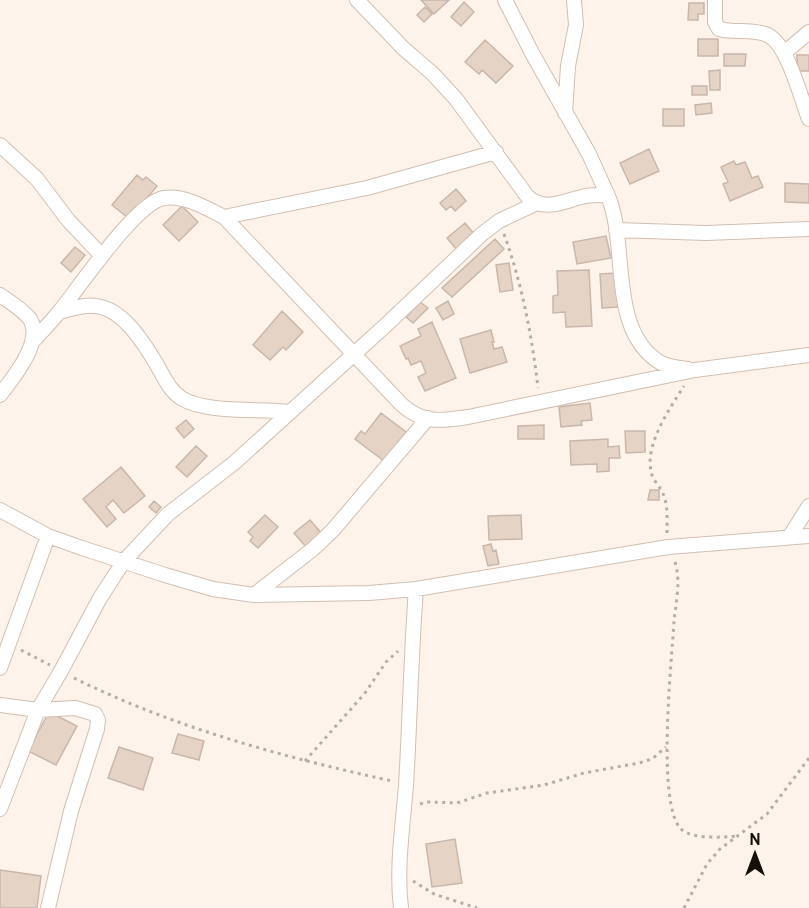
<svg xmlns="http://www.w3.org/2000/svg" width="809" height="908" viewBox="0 0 809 908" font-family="Overpass,sans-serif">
  <rect width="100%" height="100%" fill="#fef3ea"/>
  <path fill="#e5d3c5" stroke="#c9b7aa" stroke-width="1.5" d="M 421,0 L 449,0 L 434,14 Z
    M 464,2 L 474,12 L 461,26 L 451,17 Z
    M 689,3 L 704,3 L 704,14 L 698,14 L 698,20 L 688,20 Z
    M 425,7 L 432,14 L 424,22 L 417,15 Z
    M 698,39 L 718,39 L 718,56 L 698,56 Z
    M 485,40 L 513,66 L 496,83 L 482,70 L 479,74 L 465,62 Z
    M 724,54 L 746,54 L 745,66 L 724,66 Z
    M 797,55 L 809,55 L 809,71 L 797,71 Z
    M 720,70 L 720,90 L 710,90 L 709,71 Z
    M 692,86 L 707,86 L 707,95 L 692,95 Z
    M 711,103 L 712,113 L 696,115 L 695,105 Z
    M 663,109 L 684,109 L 684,126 L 663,126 Z
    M 649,149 L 659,171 L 630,184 L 620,163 Z
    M 734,161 L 736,165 L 745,162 L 752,178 L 758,176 L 763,187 L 730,201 L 723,184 L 728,182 L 721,167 Z
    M 137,175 L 143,180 L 146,177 L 157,186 L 138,209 L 135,207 L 127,217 L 112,205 Z
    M 785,183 L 809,184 L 809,203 L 785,202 Z
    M 456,189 L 466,201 L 455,211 L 451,206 L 446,210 L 440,203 Z
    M 182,206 L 198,222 L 179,241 L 163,225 Z
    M 465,223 L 475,235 L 457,250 L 447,238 Z
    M 606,236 L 611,258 L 577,264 L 573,242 Z
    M 495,239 L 504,249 L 452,297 L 442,288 Z
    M 75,247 L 85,255 L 71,272 L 61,263 Z
    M 509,263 L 513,290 L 500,292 L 496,265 Z
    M 589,270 L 592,326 L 566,327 L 565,312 L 553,313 L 553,296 L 558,295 L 557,271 Z
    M 617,273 L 619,307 L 602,308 L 600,274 Z
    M 448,301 L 454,314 L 443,320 L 436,308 Z
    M 420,302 L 428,308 L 413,323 L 406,317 Z
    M 282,311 L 303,332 L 286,350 L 283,347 L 270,360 L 253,345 Z
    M 432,322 L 456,378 L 425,391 L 418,377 L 426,373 L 421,361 L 411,365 L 408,358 L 406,359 L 400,346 L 421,336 L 418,329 Z
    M 491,330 L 494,342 L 492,342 L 494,349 L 502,347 L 507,362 L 470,373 L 460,339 Z
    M 590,403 L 592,420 L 581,421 L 582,425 L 561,427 L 559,407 Z
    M 381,413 L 406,432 L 384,461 L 355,439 L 361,431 L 365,434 Z
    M 186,420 L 194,429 L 184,438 L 176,428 Z
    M 544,425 L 544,439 L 518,439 L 518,426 Z
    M 625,431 L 645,431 L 645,452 L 626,453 Z
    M 608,439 L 608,447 L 619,446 L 620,458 L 609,458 L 609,471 L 597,472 L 597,464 L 571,465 L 570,441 Z
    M 196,446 L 207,456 L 187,477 L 176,467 Z
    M 121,467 L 145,496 L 124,513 L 113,500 L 106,507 L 116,519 L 107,527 L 83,499 Z
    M 650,490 L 659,490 L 659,500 L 648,500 Z
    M 154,501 L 161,507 L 156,513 L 149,507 Z
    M 265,515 L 278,527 L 258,548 L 250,541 L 253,537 L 248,532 Z
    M 521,515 L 522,539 L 489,540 L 488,516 Z
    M 310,520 L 323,535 L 307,548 L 294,533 Z
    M 491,544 L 493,551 L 496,550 L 499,564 L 488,566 L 483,546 Z
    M 49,712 L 77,726 L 56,765 L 28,751 Z
    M 178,734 L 204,741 L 199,760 L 172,753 Z
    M 119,747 L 153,758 L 143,790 L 108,778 Z
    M 455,839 L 462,883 L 432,887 L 426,844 Z
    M 0,870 L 41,876 L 37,908 L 0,908 Z"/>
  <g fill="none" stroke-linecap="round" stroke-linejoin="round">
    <g stroke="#d1bfb2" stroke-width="16">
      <path id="minor" d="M 357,0 L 403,48 L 433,74 L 456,99 L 527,196 C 550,219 576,189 608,196 C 629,245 607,331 661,363 C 669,367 680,368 688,369
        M 505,0 L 532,53 L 589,154 L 608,196
        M 715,0 L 715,22 L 719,29 C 734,33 750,29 765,34 C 787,40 801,99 809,119
        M 784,53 L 809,32
        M 565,113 L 568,66 L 576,25 L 574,0
        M 0,145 L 37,179 L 68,220 L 101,255
        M 224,217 L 367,188 L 496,152
        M 616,230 L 706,233 L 809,229
        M 0,295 C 10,302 22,309 30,319 C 44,341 13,378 0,395
        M 59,312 C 71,309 84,304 96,306 C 123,309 144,343 157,365 C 164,377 169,390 181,398 C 207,414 259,408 290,412
        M 35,339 C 43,330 52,321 59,312 C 79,288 136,202 164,198 C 185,195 206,208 224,217 L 402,405 C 424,424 441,421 468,417 L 695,370 L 809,355
        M 0,510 L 48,536 L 82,548 L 165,575 L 213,589 L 254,595 L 369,593 L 416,589 L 668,547 L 809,536
        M 790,536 L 809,506
        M 254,595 L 313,549 L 333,530 L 428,418
        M 0,668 L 48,536
        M 0,705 L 38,710 L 75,708 L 95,714 L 98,720 L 97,729 L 71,811 L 48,908
        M 0,809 L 38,710 L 61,671 L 100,598 L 124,561 L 168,514 L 234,463 L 386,325 L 482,234 L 499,221 L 535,204
        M 401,908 C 396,867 403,826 406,785 C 410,720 411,654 416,589"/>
    </g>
    <path stroke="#b7ada5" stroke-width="3" stroke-dasharray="3 4.5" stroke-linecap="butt" d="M 504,234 C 522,284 532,336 538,388
      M 667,533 C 667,521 668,507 664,496 C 661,487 652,480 651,471 C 645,444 670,408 684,386
      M 675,562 C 681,580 676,602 674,621 C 672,659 656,804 681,829 C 692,840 724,837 739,836
      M 21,650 L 50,665
      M 74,678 C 175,728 283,757 392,781
      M 305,761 L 365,693 L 386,662 L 398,651
      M 420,804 L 427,802 L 457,803 L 487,793 L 544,785 L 584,773 L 639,763 L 652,759 L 666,747
      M 413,881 L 434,894 L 477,908
      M 684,908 L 707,864 L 720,849 L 767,814 L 809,758"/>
    <use href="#minor" stroke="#fff" stroke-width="14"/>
  </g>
  <g transform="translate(755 854)" stroke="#fef3ea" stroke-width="4.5" paint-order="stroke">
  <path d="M0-4.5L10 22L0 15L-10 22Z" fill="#150f0a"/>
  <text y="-9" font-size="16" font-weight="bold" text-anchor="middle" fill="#150f0a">N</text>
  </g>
</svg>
